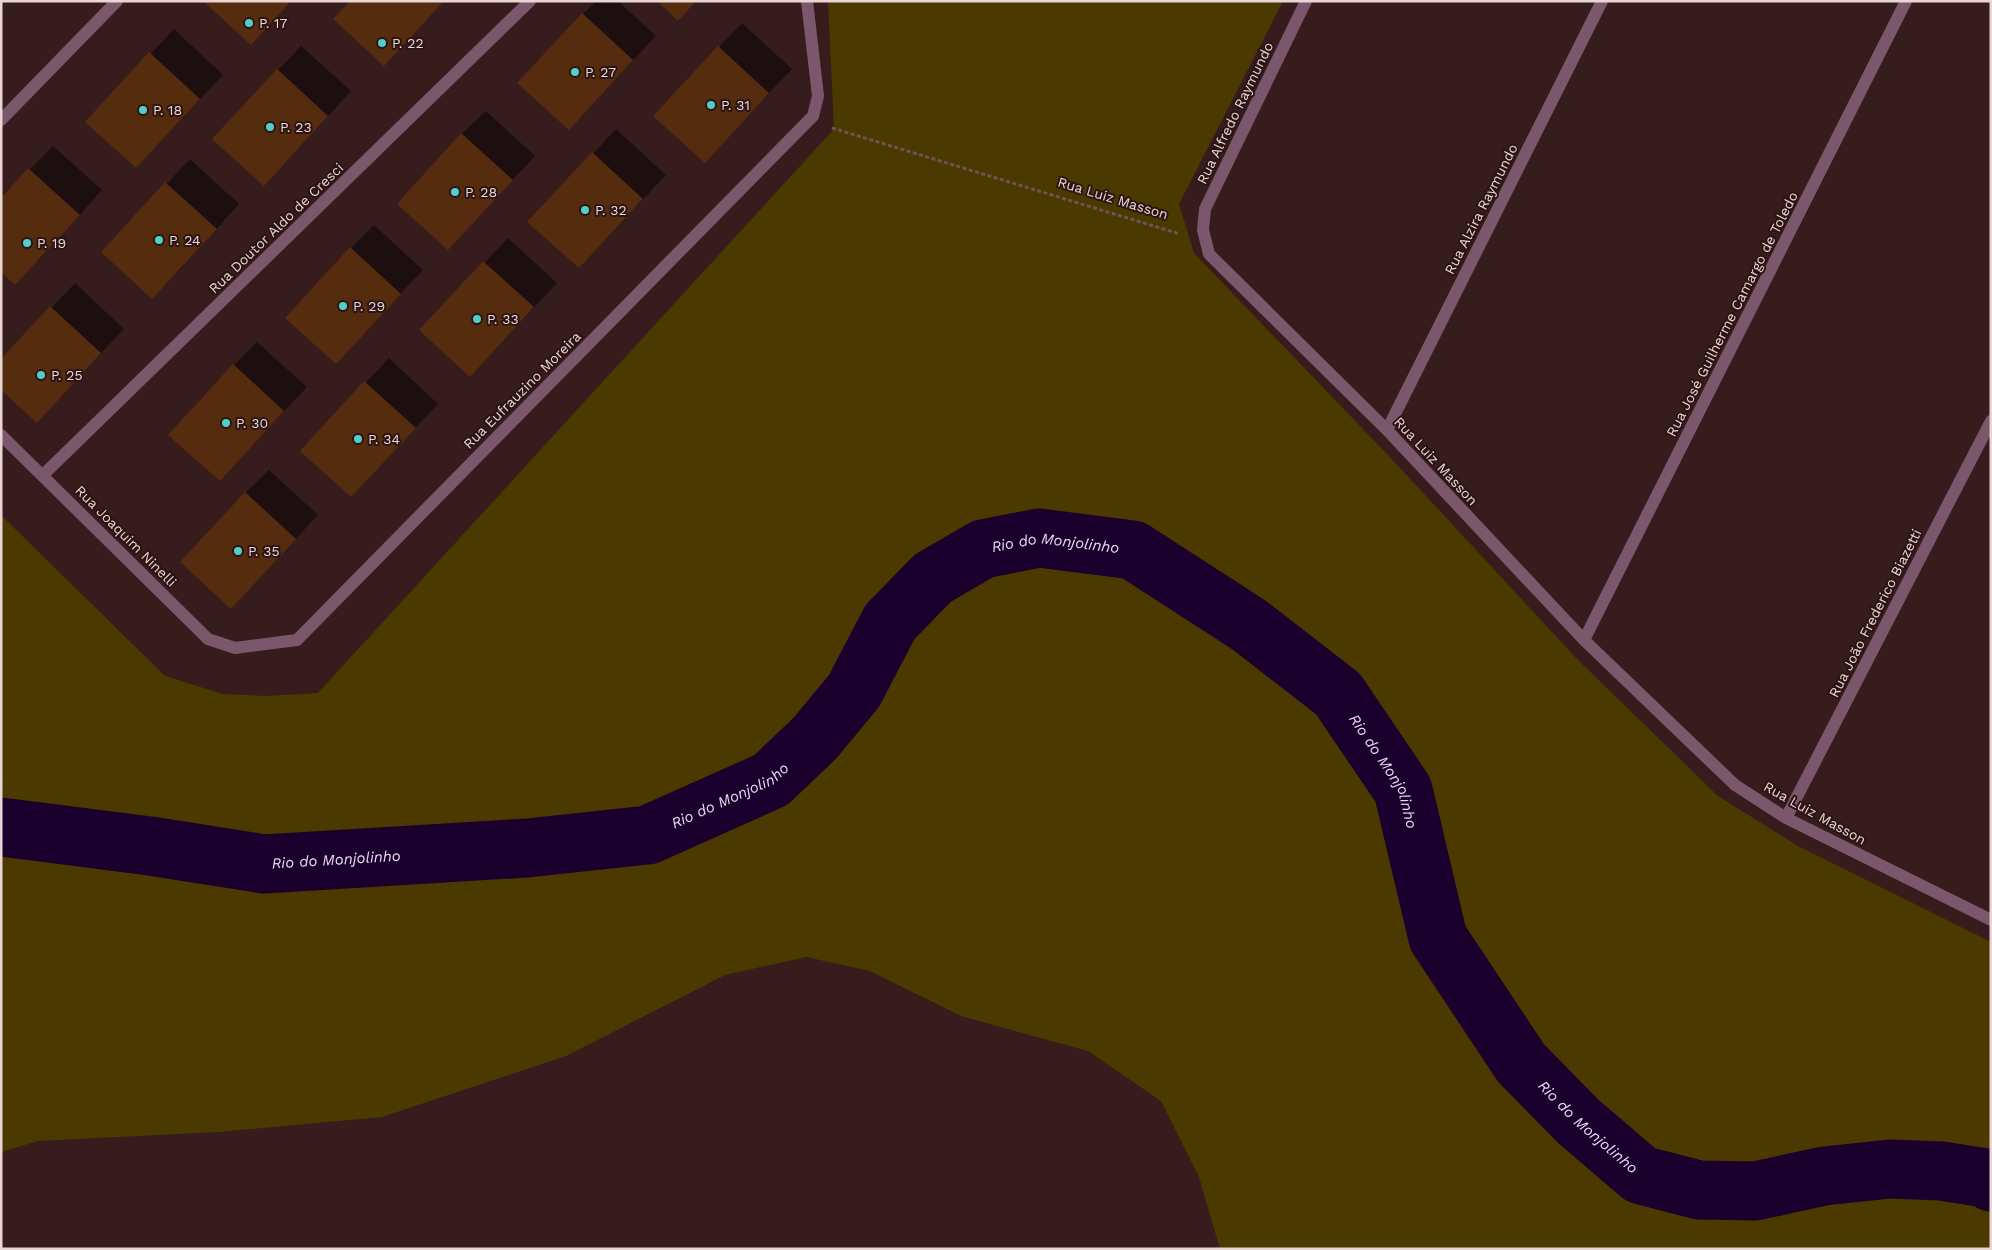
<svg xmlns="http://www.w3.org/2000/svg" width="1992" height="1250" viewBox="0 0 1992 1250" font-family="'Work Sans',sans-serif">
  <rect width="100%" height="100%" fill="#371c1d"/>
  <path fill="#4c3900" d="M 828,1 L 1283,1 L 1179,204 L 1194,253 L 1386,453 L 1578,660 L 1718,796 L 1798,846 L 1991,942 L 1991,1249 L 1220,1249 L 1199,1177 L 1161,1101 L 1088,1051 L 961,1016 L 870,971 L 806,957 L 725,975 L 566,1056 L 382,1117 L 218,1132 L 38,1141 L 1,1152 L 1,515 L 165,676 L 223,694 L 266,696 L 318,693 L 834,129 Z"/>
  <path fill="#0007" d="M 351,1 L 444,1 L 384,64 Z
    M 596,1 L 618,1 L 656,36 L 569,128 L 583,14 Z
    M 742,23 L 792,69 L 705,161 L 719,47 Z
    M 174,29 L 223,75 L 136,167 L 86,122 Z
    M 301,46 L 351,91 L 287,161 L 214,138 Z
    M 486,111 L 535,156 L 448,248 L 462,134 Z
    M 616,129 L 666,175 L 602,243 L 529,222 Z
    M 53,146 L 102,190 L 39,260 L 1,199 Z
    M 190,159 L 239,204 L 176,274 L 103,252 Z
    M 374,225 L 423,270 L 336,362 L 351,248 Z
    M 508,238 L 557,283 L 470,376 L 421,330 Z
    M 75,283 L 124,329 L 37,421 L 1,361 Z
    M 257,342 L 307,387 L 220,479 L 234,365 Z
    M 389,358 L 438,404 L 351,496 L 302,451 Z
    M 269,470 L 318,515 L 231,608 L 245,493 Z"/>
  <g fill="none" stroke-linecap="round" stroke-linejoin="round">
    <path stroke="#1b002d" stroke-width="59" id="s1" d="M 1,827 L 150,846 L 264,864 L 527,848 L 648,835 L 771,780 L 815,738 L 854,691 L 890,622 L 933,578 L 983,549 L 1039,538 L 1133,550 L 1249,625 L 1338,694 L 1403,790 L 1438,938 L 1521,1063 L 1579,1122 L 1641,1175 L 1699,1190 L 1755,1191 L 1824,1176 L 1890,1169 L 1941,1171 L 1986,1178 L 1991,1182"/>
  </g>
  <path fill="#552c0e" d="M 203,1 L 291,1 L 251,45 Z
    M 350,1 L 444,1 L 384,66 L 333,19 Z
    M 657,1 L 696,1 L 678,21 Z
    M 582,13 L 633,60 L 569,130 L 517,83 Z
    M 718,46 L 769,93 L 705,163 L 653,116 Z
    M 149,52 L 200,99 L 136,168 L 85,122 Z
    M 277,69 L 328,116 L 264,186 L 212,139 Z
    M 461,133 L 513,180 L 448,250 L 397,204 Z
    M 592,152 L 643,199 L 579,268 L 527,222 Z
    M 28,168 L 80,215 L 15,285 L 1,272 L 1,198 Z
    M 165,182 L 217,229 L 152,299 L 101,252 Z
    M 350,247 L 401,294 L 336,364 L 285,318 Z
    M 483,261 L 534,307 L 470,377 L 419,330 Z
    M 50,306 L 101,353 L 37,423 L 1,390 L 1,359 Z
    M 233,364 L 284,411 L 220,481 L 168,435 Z
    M 364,381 L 416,428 L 351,497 L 300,451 Z
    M 245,492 L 296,539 L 231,609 L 180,562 Z"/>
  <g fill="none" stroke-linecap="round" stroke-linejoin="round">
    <path stroke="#6c5455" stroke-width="3" stroke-dasharray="4 2.5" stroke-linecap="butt" d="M 832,128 L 1180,234"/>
    <path stroke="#7b576c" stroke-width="12" d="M 1306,1 L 1205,209 L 1203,230 L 1209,254 L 1387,430 L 1584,640 L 1735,785 L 1786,818 L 1991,920
      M 1,120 L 117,1
      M 1387,430 L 1602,1
      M 1,435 L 208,639 L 235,648 L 297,640 L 813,116 L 818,96 L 807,1
      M 43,475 L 530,1
      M 1584,640 L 1906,1
      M 1786,818 L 1991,421"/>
  </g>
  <g fill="#53cdc9" stroke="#2c1314" stroke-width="2">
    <circle cx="249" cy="23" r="5"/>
    <circle cx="382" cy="43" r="5"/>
    <circle cx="575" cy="72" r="5"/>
    <circle cx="711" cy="105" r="5"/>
    <circle cx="143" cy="110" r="5"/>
    <circle cx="270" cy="127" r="5"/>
    <circle cx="455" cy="192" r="5"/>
    <circle cx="585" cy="210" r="5"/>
    <circle cx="159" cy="240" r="5"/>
    <circle cx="27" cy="243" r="5"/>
    <circle cx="343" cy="306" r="5"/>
    <circle cx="477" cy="319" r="5"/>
    <circle cx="41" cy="375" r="5"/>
    <circle cx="226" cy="423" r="5"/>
    <circle cx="358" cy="439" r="5"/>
    <circle cx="238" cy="551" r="5"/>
  </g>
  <g text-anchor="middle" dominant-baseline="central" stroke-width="4" stroke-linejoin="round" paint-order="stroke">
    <g font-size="14" fill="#e8d6d5" stroke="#2c1314" text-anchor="start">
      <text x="259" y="23">P. 17</text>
      <text x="392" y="43">P. 22</text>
      <text x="585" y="72">P. 27</text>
      <text x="721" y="105">P. 31</text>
      <text x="153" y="110">P. 18</text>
      <text x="280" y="127">P. 23</text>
      <text x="465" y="192">P. 28</text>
      <text x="595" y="210">P. 32</text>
      <text x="169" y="240">P. 24</text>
      <text x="37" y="243">P. 19</text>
      <text x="353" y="306">P. 29</text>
      <text x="487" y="319">P. 33</text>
      <text x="51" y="375">P. 25</text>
      <text x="236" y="423">P. 30</text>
      <text x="368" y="439">P. 34</text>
      <text x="248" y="551">P. 35</text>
    </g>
    <g font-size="14" fill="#e8d6d5" stroke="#2c1314">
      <text transform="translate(1235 113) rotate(-64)">Rua Alfredo Raymundo</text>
      <text transform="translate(1113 198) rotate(17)">Rua Luiz Masson</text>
      <text transform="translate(1481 209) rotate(-63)">Rua Alzira Raymundo</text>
      <text transform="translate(276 228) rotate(-44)">Rua Doutor Aldo de Cresci</text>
      <text transform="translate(1732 314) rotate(-63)">Rua José Guilherme Camargo de Toledo</text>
      <text transform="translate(522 390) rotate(-45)">Rua Eufrauzino Moreira</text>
      <text transform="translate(1436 461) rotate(47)">Rua Luiz Masson</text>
      <text transform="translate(126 536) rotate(45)">Rua Joaquim Ninelli</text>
      <text transform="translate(1875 613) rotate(-63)">Rua João Frederico Biazetti</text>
      <text transform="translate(1815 813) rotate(29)">Rua Luiz Masson</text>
    </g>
    <g font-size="15" font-style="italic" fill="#e7dcf1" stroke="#2c1314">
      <text stroke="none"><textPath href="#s1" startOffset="1178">Rio do Monjolinho</textPath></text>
      <text stroke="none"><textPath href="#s1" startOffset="1598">Rio do Monjolinho</textPath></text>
      <text stroke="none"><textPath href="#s1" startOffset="742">Rio do Monjolinho</textPath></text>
      <text stroke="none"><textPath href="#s1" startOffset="338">Rio do Monjolinho</textPath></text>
      <text stroke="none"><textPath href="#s1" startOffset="2018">Rio do Monjolinho</textPath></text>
    </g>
  </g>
  <rect width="1992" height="1250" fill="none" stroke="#e8d6d5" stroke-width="5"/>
</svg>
